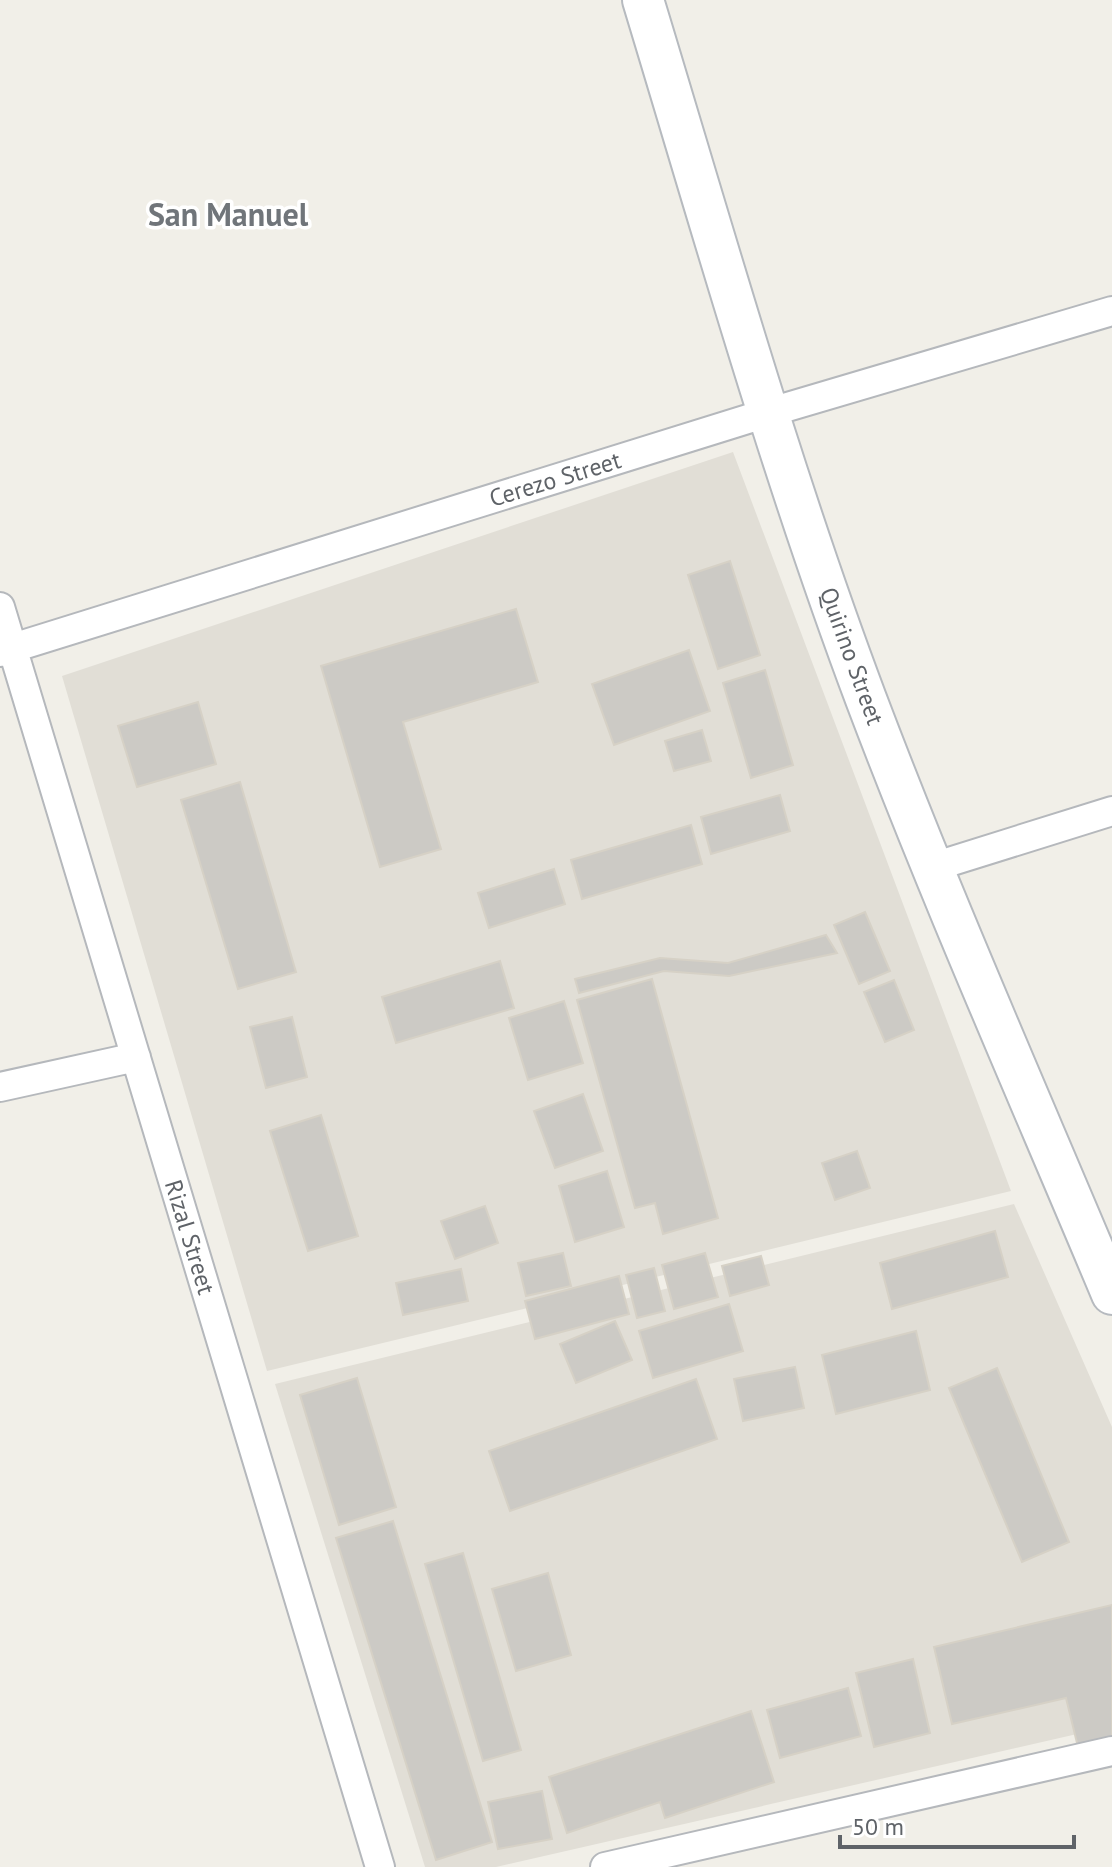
<svg xmlns="http://www.w3.org/2000/svg" width="1112" height="1867" viewBox="0 0 1112 1867" font-family="'PT Sans',sans-serif">
  <rect width="100%" height="100%" fill="#f1efe8"/>
  <path fill="#e1ded6" d="M 733,452 L 1011,1191 L 267,1371 L 62,676 Z
    M 1014,1204 L 1112,1427 L 1112,1726 L 496,1867 L 425,1867 L 275,1384 Z"/>
  <path fill="#cccac5" stroke="#d6d1c6" stroke-width="2" d="M 730,561 L 760,655 L 718,669 L 688,575 Z
    M 516,609 L 538,682 L 403,722 L 441,849 L 380,867 L 321,666 Z
    M 689,650 L 710,711 L 614,745 L 592,684 Z
    M 765,670 L 793,765 L 751,778 L 723,683 Z
    M 198,702 L 216,764 L 137,787 L 118,726 Z
    M 702,730 L 711,761 L 674,771 L 665,741 Z
    M 240,782 L 296,972 L 238,989 L 181,800 Z
    M 780,795 L 790,831 L 711,854 L 701,817 Z
    M 691,825 L 702,864 L 582,899 L 571,860 Z
    M 554,869 L 565,904 L 489,928 L 478,893 Z
    M 865,912 L 890,971 L 859,984 L 834,925 Z
    M 826,935 L 837,953 L 729,976 L 664,971 L 579,993 L 575,979 L 660,958 L 728,963 Z
    M 500,961 L 514,1008 L 396,1043 L 382,997 Z
    M 652,979 L 718,1218 L 663,1234 L 655,1203 L 635,1208 L 577,1000 Z
    M 894,980 L 914,1030 L 885,1042 L 864,992 Z
    M 564,1001 L 583,1063 L 528,1080 L 509,1018 Z
    M 292,1017 L 307,1077 L 266,1088 L 250,1027 Z
    M 583,1094 L 603,1151 L 555,1168 L 534,1111 Z
    M 321,1115 L 358,1236 L 308,1251 L 270,1131 Z
    M 857,1151 L 870,1188 L 835,1200 L 822,1163 Z
    M 607,1171 L 624,1227 L 575,1242 L 559,1186 Z
    M 485,1206 L 498,1243 L 455,1259 L 441,1221 Z
    M 995,1231 L 1008,1277 L 892,1309 L 880,1263 Z
    M 563,1253 L 571,1286 L 526,1296 L 518,1263 Z
    M 705,1253 L 718,1297 L 674,1309 L 662,1265 Z
    M 761,1256 L 769,1285 L 730,1296 L 722,1266 Z
    M 654,1268 L 665,1311 L 637,1318 L 626,1275 Z
    M 461,1269 L 468,1301 L 403,1315 L 396,1283 Z
    M 619,1276 L 629,1314 L 535,1339 L 525,1301 Z
    M 729,1304 L 743,1351 L 653,1378 L 639,1331 Z
    M 615,1321 L 632,1360 L 576,1383 L 560,1344 Z
    M 916,1331 L 930,1390 L 836,1414 L 822,1355 Z
    M 795,1367 L 804,1408 L 743,1421 L 734,1379 Z
    M 997,1368 L 1069,1542 L 1022,1562 L 949,1388 Z
    M 357,1378 L 396,1507 L 339,1525 L 300,1395 Z
    M 696,1379 L 717,1439 L 510,1511 L 489,1451 Z
    M 393,1521 L 492,1842 L 436,1860 L 336,1538 Z
    M 463,1553 L 521,1750 L 483,1761 L 425,1564 Z
    M 548,1573 L 571,1655 L 516,1671 L 492,1589 Z
    M 1112,1605 L 1112,1739 L 1078,1747 L 1066,1698 L 952,1724 L 934,1647 Z
    M 913,1659 L 930,1733 L 874,1747 L 856,1673 Z
    M 848,1688 L 861,1736 L 780,1758 L 767,1710 Z
    M 751,1711 L 774,1782 L 665,1818 L 660,1802 L 567,1833 L 549,1777 Z
    M 542,1791 L 552,1839 L 498,1849 L 488,1802 Z"/>
  <g fill="none" stroke-linecap="round" stroke-linejoin="round">
    <g stroke="#b5b8bc" stroke-width="32">
      <path id="minor" d="M 0,607 L 380,1867
        M 0,652 L 767,413 L 1112,311
        M 933,867 L 1112,811
        M 0,1087 L 136,1057
        M 605,1867 L 1112,1751"/>
    </g>
    <g stroke="#b6babf" stroke-width="44">
      <path id="secondary" d="M 643,0 C 714,234 780,470 866,699 C 942,900 1029,1096 1112,1294"/>
    </g>
    <use href="#minor" stroke="#fff" stroke-width="28"/>
    <use href="#secondary" stroke="#fff" stroke-width="40"/>
  </g>
  <g text-anchor="middle" dominant-baseline="central" stroke-width="7" stroke-linejoin="round" paint-order="stroke">
    <g font-size="24" fill="#5f6368" stroke="#fff">
      <text transform="translate(555 479) rotate(-17)">Cerezo Street</text>
      <text transform="translate(852 656) rotate(70)">Quirino Street</text>
      <text transform="translate(190 1237) rotate(73)">Rizal Street</text>
    </g>
    <g font-size="32" font-weight="bold" fill="#70757a" stroke="#fff">
      <text x="228" y="214">San Manuel</text>
    </g>
  </g>
  <path d="M840 1835v12h234v-12" fill="none" stroke="#5f6368" stroke-width="4"/>
  <text x="852" y="1835" font-size="24" fill="#5f6368" stroke="#ffffff" stroke-width="6" paint-order="stroke">50 m</text>
</svg>
